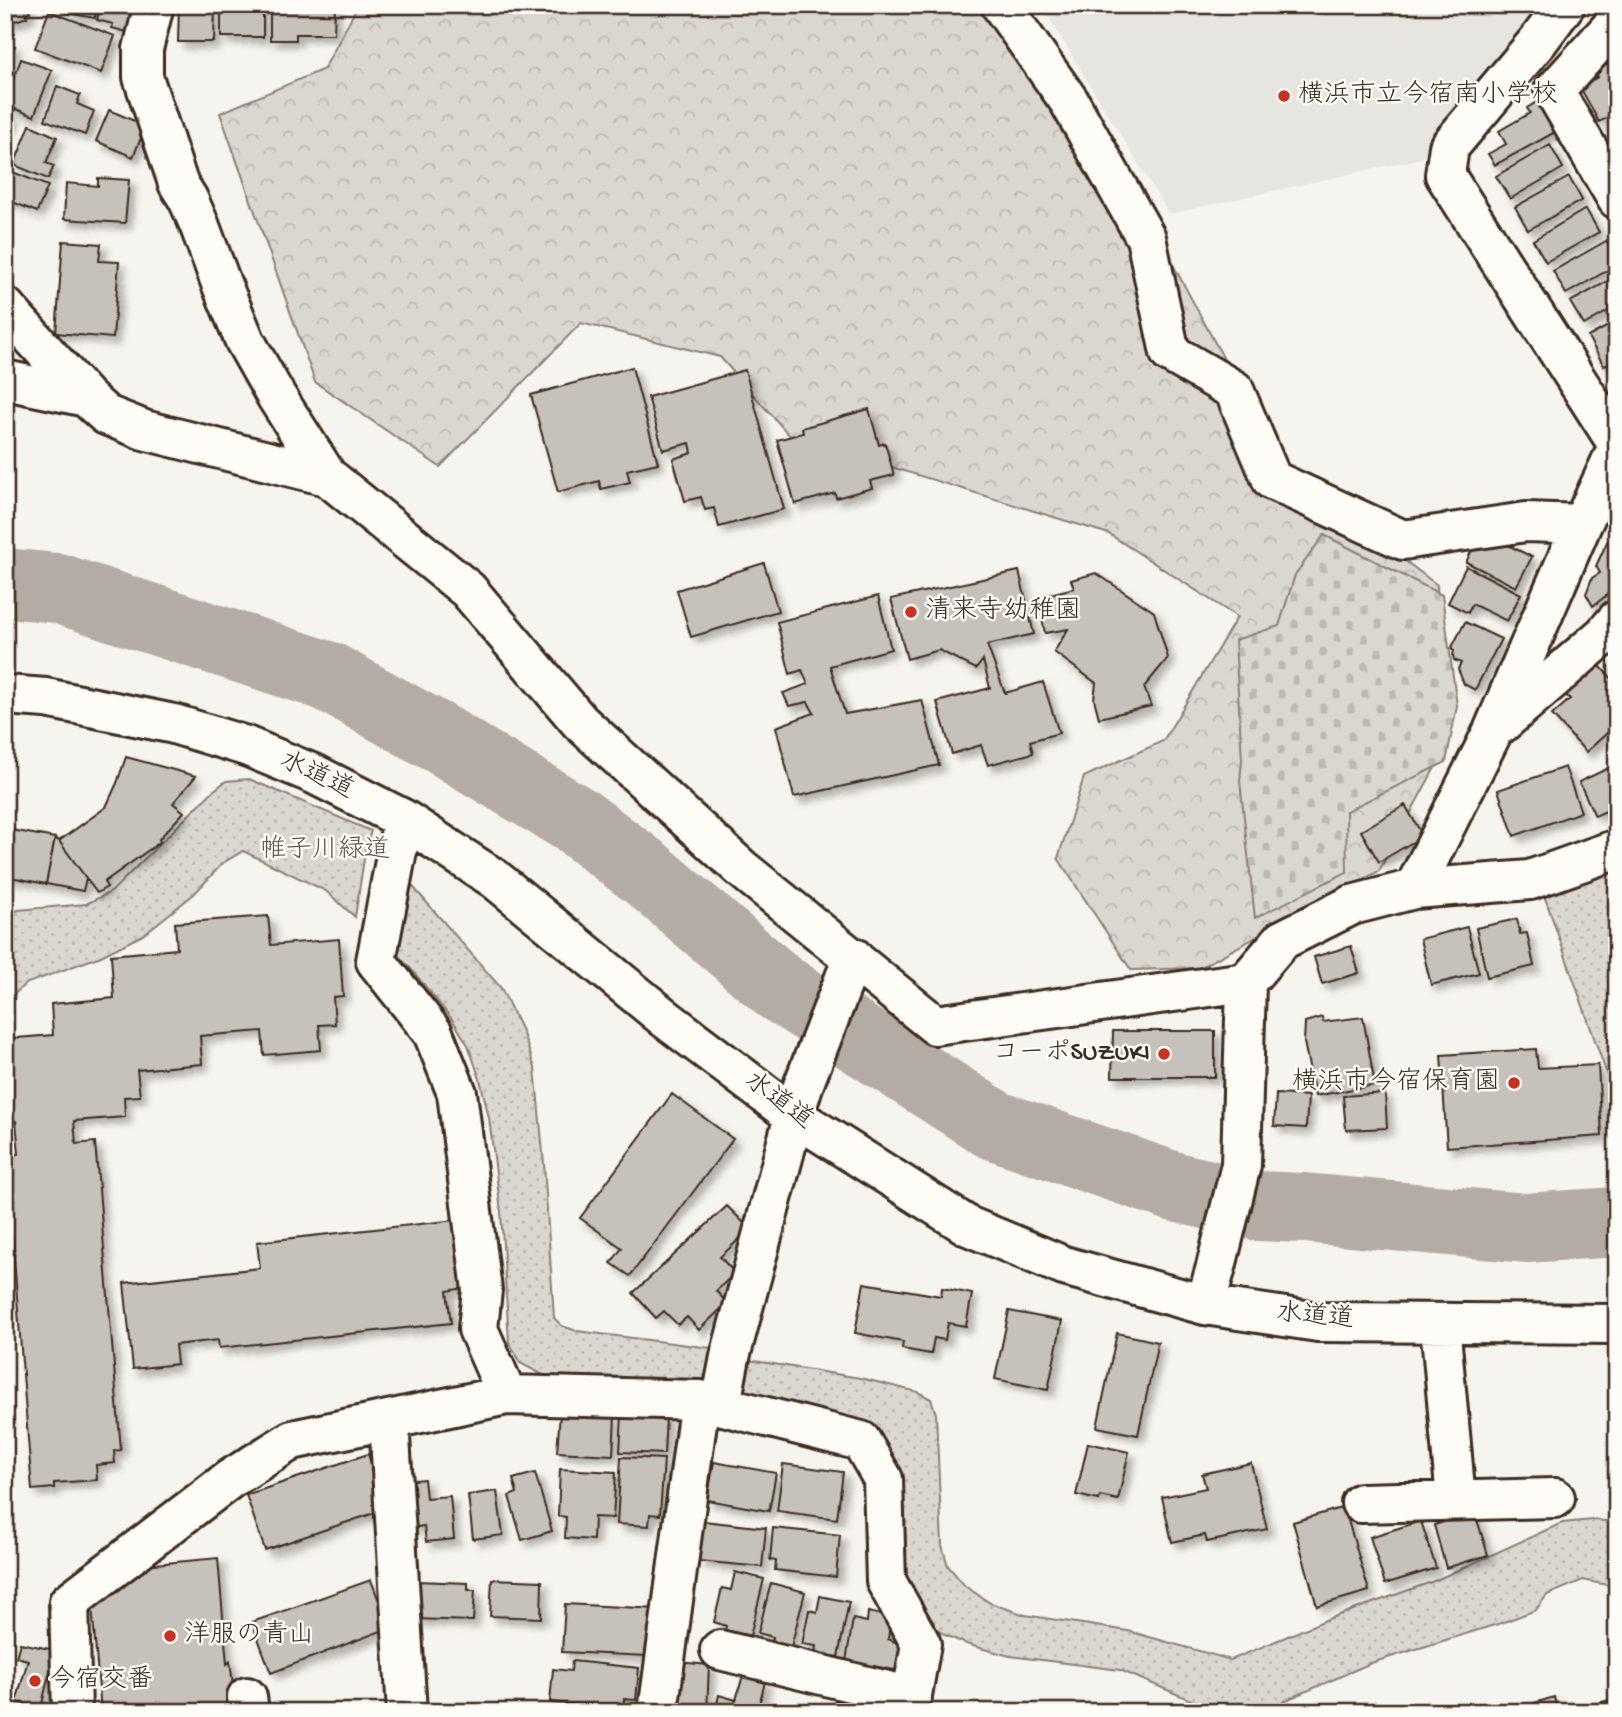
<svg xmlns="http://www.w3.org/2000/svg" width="1622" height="1717" viewBox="0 0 1622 1717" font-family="'Gochi Hand','Klee One',sans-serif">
  <defs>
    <pattern id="green-dots" width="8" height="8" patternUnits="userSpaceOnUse" patternTransform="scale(1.75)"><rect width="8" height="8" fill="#dad6d0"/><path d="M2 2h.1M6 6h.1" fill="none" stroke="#bcb8b2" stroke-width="1.8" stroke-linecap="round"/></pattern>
    <pattern id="forest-crowns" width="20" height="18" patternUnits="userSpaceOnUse" patternTransform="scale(1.75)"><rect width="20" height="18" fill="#dad6d0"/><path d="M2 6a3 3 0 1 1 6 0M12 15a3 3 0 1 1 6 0" fill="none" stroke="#bcb8b2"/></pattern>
    <pattern id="cemetery-stones" width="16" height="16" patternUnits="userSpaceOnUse" patternTransform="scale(1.75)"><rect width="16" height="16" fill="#dad6d0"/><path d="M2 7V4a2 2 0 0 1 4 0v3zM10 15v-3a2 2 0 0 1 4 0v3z" fill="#bcb8b2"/></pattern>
    <filter id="shadow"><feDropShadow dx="6" dy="6" stdDeviation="3.5" flood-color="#0004"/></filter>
  </defs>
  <rect width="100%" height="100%" fill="#f5f4ee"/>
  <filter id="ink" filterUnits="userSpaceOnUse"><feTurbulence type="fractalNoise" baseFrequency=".0143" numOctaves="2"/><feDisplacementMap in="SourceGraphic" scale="14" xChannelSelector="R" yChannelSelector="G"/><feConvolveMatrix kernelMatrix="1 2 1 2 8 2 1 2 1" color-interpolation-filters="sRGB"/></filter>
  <g filter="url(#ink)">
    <path fill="#e7e5df" d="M 1041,5 L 1542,5 L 1422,158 L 1169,214 Z"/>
    <path fill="url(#green-dots)" stroke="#8a8077" stroke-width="2" d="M 249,779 L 371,831 L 366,846 L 355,917 L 326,891 L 243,851 L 223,863 L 194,894 L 143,935 L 101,956 L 25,984 L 5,1003 L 5,918 L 18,910 L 86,904 L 111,892 L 213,791 L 226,781 Z
      M 1617,863 L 1617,1103 L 1543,892 Z
      M 408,881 L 501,988 L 522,1031 L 535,1068 L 544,1164 L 554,1318 L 562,1326 L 577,1331 L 711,1348 L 730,1357 L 860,1378 L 918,1392 L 931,1399 L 936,1414 L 942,1545 L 948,1566 L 965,1586 L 990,1603 L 1025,1615 L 1128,1631 L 1231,1660 L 1328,1619 L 1434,1581 L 1562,1523 L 1593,1520 L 1617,1522 L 1617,1587 L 1583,1580 L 1547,1595 L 1536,1610 L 1501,1623 L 1371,1663 L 1259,1712 L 1219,1712 L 1120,1670 L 1010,1656 L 969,1645 L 945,1635 L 930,1625 L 892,1577 L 889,1456 L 723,1391 L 547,1377 L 520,1363 L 509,1342 L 501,1212 L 489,1118 L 480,1079 L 468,1045 L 452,1019 L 407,964 L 392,964 Z"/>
    <path fill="url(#forest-crowns)" stroke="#8a8077" stroke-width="2" d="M 358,5 L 983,5 L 1071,75 L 1282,467 L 1437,585 L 1444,751 L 1379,871 L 1199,968 L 1131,970 L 1058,858 L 1084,777 L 1163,741 L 1237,617 L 1109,534 L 790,436 L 720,357 L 581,323 L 440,467 L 315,382 L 220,113 L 324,69 Z"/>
    <path fill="url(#cemetery-stones)" stroke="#8a8077" stroke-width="2" d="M 1324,535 L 1442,595 L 1457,706 L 1446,762 L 1346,811 L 1347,872 L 1255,918 L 1240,781 L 1242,760 L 1235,640 L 1279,626 L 1295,575 Z"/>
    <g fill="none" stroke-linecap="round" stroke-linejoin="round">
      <path stroke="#b4aca4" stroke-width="70" d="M 5,583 L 57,588 L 327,676 L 441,739 L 574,819 L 647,874 L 780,988 L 994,1125 L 1175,1187 L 1258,1206 L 1304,1208 L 1526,1228 L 1617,1222"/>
    </g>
    <path fill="#c7c1bb" stroke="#3b2a1e" stroke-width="2" filter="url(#shadow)" d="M 5,5 L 28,5 L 30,12 L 26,13 L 27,17 L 6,24 Z
      M 68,5 L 97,5 L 95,18 L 67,13 Z
      M 101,5 L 138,5 L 131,33 L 112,28 L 113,24 L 97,20 Z
      M 179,5 L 215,5 L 214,42 L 178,42 Z
      M 239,5 L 263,5 L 263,37 L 221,37 L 221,9 L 239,9 Z
      M 270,5 L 335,5 L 334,34 L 296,34 L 296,40 L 270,40 Z
      M 49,11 L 115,36 L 101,73 L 35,48 Z
      M 5,42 L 15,46 L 5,71 Z
      M 21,59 L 52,70 L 34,116 L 5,105 L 5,101 Z
      M 1608,64 L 1617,80 L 1617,113 L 1599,122 L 1580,87 L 1598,77 L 1595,72 Z
      M 57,86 L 80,95 L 77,104 L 94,111 L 85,135 L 45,120 Z
      M 1540,100 L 1557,131 L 1495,165 L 1488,154 L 1506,144 L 1499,131 L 1530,113 L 1527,108 Z
      M 109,110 L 146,126 L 133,157 L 96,141 Z
      M 5,113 L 14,116 L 5,135 Z
      M 30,125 L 57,137 L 46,163 L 54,166 L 48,179 L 14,165 Z
      M 1550,145 L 1563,168 L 1510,199 L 1496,176 Z
      M 5,169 L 48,186 L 37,212 L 5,199 Z
      M 1569,177 L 1582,200 L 1528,230 L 1515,207 Z
      M 98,178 L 129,180 L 125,223 L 64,219 L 66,183 L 98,186 Z
      M 1586,209 L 1599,232 L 1546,262 L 1533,240 Z
      M 63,241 L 101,244 L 99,261 L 119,262 L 113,338 L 56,333 Z
      M 1606,241 L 1617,260 L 1617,265 L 1566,294 L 1553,271 Z
      M 1617,276 L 1617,306 L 1584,325 L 1570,302 Z
      M 1617,321 L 1617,358 L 1604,366 L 1588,337 Z
      M 632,367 L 658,463 L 627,470 L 630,482 L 601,489 L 599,481 L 558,492 L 531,395 Z
      M 745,370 L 784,509 L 719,527 L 714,508 L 705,510 L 701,497 L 685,501 L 673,459 L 692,453 L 690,443 L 663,450 L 648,397 Z
      M 869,409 L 879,445 L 885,443 L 894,475 L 870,481 L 872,488 L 836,498 L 835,493 L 795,504 L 777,440 L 803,433 L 802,428 Z
      M 1617,536 L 1617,587 L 1593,606 L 1586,594 L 1592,578 L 1600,573 L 1596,566 L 1607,542 Z
      M 1496,539 L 1532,557 L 1516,587 L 1466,562 L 1477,540 L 1492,548 Z
      M 764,563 L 778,611 L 691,637 L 677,590 Z
      M 1466,566 L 1521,594 L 1507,621 L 1472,604 L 1468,613 L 1448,603 Z
      M 1019,571 L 1034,634 L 987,645 L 1005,693 L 1043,682 L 1059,733 L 1030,741 L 1033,753 L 988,765 L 981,745 L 952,754 L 937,702 L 990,688 L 983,660 L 976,669 L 939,650 L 907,659 L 891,599 Z
      M 1096,573 L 1154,612 L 1168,658 L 1144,687 L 1151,706 L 1099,718 L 1094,699 L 1096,683 L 1054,652 L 1068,629 L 1045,633 L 1038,597 L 1074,588 L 1071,580 Z
      M 878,596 L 891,649 L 830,666 L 845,714 L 922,700 L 939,765 L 794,797 L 776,727 L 814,713 L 808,702 L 789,706 L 783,693 L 808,684 L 802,670 L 790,674 L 777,622 Z
      M 1465,622 L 1501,639 L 1475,690 L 1464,684 L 1458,669 L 1461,663 L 1454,660 L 1453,655 L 1454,651 L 1451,649 Z
      M 1597,663 L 1617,684 L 1617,724 L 1586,752 L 1552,715 L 1570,699 L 1563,693 Z
      M 126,757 L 196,776 L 173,803 L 184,812 L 159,839 L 160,842 L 104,882 L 107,887 L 97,893 L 59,841 L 106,807 L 117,783 Z
      M 1617,764 L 1617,806 L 1595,816 L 1579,782 Z
      M 1565,767 L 1581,812 L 1514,836 L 1498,790 Z
      M 1405,805 L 1423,836 L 1379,862 L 1361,831 Z
      M 6,829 L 55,838 L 46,884 L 5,876 Z
      M 55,838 L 59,841 L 86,878 L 83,891 L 46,884 Z
      M 268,916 L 271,945 L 339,939 L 343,996 L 333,997 L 335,1024 L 319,1025 L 321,1050 L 264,1055 L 262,1031 L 200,1036 L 202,1064 L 137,1070 L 140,1096 L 124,1097 L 125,1117 L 74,1121 L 76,1144 L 95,1142 L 121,1450 L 114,1451 L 115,1463 L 96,1465 L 97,1480 L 54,1483 L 54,1488 L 32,1490 L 6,1156 L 19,1154 L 16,1121 L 5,1122 L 5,1039 L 53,1035 L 51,1004 L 114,998 L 111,955 L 177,949 L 175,923 Z
      M 1517,919 L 1520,934 L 1527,933 L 1534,966 L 1487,977 L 1476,928 Z
      M 1467,927 L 1479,973 L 1431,985 L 1420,939 Z
      M 1351,946 L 1359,973 L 1322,984 L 1314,957 Z
      M 1322,1017 L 1323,1022 L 1363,1017 L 1375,1085 L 1315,1096 L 1304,1042 L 1305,1022 Z
      M 1113,1031 L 1215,1031 L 1215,1077 L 1112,1077 Z
      M 1536,1049 L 1538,1068 L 1598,1065 L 1602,1136 L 1447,1147 L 1441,1055 Z
      M 1385,1093 L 1387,1128 L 1346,1130 L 1343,1096 Z
      M 672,1094 L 733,1139 L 630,1276 L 611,1263 L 622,1248 L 580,1218 Z
      M 1276,1094 L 1308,1096 L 1306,1128 L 1274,1126 Z
      M 727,1206 L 750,1229 L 720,1257 L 735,1273 L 716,1291 L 727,1303 L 699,1330 L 687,1317 L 678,1325 L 664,1311 L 656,1318 L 633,1293 Z
      M 456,1220 L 464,1288 L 447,1291 L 451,1323 L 219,1348 L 218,1340 L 175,1345 L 177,1364 L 133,1369 L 124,1283 L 260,1268 L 257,1242 Z
      M 864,1283 L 941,1296 L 942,1288 L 972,1294 L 966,1326 L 948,1323 L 945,1340 L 934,1338 L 931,1354 L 902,1349 L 903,1342 L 855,1333 Z
      M 1009,1311 L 1062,1321 L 1048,1390 L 995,1379 Z
      M 1117,1333 L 1158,1342 L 1138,1435 L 1097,1427 Z
      M 560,1413 L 615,1415 L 613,1455 L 557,1452 Z
      M 622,1414 L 666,1416 L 664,1454 L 620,1452 Z
      M 1088,1443 L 1129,1452 L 1118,1500 L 1100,1496 L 1099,1500 L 1076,1495 Z
      M 368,1454 L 386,1509 L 265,1550 L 246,1495 Z
      M 621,1457 L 664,1459 L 660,1515 L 650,1514 L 649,1526 L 617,1524 Z
      M 714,1462 L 776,1473 L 769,1511 L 707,1500 Z
      M 1251,1463 L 1267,1529 L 1207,1542 L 1205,1535 L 1172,1542 L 1162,1497 L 1206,1488 L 1202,1474 Z
      M 783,1464 L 843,1472 L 837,1519 L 777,1511 Z
      M 560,1469 L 616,1472 L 613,1518 L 594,1517 L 593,1540 L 565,1538 L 566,1517 L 558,1516 Z
      M 535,1473 L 552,1531 L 522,1540 L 509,1496 L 517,1493 L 513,1479 Z
      M 424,1479 L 426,1498 L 450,1496 L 454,1539 L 426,1542 L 424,1526 L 411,1528 L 405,1481 Z
      M 497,1491 L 503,1535 L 473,1539 L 468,1495 Z
      M 1344,1507 L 1369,1591 L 1317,1606 L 1293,1522 Z
      M 1475,1513 L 1488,1555 L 1446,1568 L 1434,1525 Z
      M 703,1521 L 766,1528 L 762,1567 L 699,1561 Z
      M 1421,1521 L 1436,1568 L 1385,1584 L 1370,1537 Z
      M 773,1528 L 840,1535 L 836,1577 L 775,1570 L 776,1561 L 770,1560 Z
      M 218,1558 L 227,1664 L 230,1661 L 234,1692 L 232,1712 L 101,1712 L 92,1606 L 144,1565 Z
      M 735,1572 L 764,1579 L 750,1636 L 725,1630 L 726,1626 L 714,1622 L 722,1588 L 731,1590 Z
      M 492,1579 L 542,1581 L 541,1618 L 490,1616 Z
      M 371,1580 L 389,1628 L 271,1673 L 252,1622 Z
      M 417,1581 L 468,1583 L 468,1590 L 475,1590 L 473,1621 L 415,1619 Z
      M 771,1583 L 805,1592 L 791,1647 L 772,1642 L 773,1637 L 758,1633 Z
      M 820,1596 L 849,1602 L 838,1657 L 815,1653 L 816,1646 L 802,1644 L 809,1610 L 817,1612 Z
      M 565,1604 L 658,1609 L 658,1626 L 650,1625 L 648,1656 L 562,1652 Z
      M 868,1612 L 891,1617 L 888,1639 L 904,1646 L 905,1672 L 846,1661 L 853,1619 L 867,1622 Z
      M 20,1643 L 55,1650 L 41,1708 L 16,1702 L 28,1660 L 16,1657 Z
      M 572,1661 L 639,1668 L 636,1700 L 624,1699 L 623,1709 L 550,1702 L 553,1669 L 571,1671 Z
      M 677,1662 L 709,1665 L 707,1712 L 673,1712 Z
      M 743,1675 L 765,1682 L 757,1712 L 715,1712 L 719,1695 L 736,1700 Z
      M 1554,1697 L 1558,1712 L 1520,1712 L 1518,1708 Z
      M 1613,1699 L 1617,1712 L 1566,1712 Z
      M 835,1701 L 855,1706 L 853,1712 L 832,1712 Z"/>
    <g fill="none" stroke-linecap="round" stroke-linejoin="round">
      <g stroke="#3b2a1e" stroke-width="44">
        <path id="minor" d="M 154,5 L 143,49 L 143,77 L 178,183 L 188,199 L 199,224 L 221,283 L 245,341 L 276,396 L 327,476 L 468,590 L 580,722 L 742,869 L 935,1025 L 1246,982 L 1282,940 L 1352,905 L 1414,889 L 1530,880 L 1617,849
          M 1001,5 L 1069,101 L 1146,238 L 1170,353 L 1234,390 L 1272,480 L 1403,540 L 1526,522 L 1582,524
          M 1565,5 L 1539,40 L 1449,147 L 1445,175 L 1617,443
          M 1617,21 L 1554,91 L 1617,199
          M 5,307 L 86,397 L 106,415 L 144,430 L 327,476
          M 5,380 L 86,397
          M 5,695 L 46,698 L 174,724 L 246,746 L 316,775 L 403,819 L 495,879 L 666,1019 L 794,1116 L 968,1226 L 1064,1266 L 1205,1305 L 1318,1322 L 1617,1324
          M 1501,724 L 1604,635 L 1617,620
          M 403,819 L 376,961 L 433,1033 L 457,1093 L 482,1290 L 478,1329 L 507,1395
          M 1414,889 L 1493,731 L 1582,524 L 1617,449
          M 1205,1305 L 1216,1267 L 1241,1165 L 1246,982
          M 1440,1323 L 1456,1500
          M 721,1404 L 730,1357 L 794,1116 L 803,1086 L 853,957
          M 389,1421 L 407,1712
          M 1361,1503 L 1555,1498
          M 720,1650 L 912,1697
          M 247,1697 L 249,1712
          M 72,1712 L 69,1602 L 230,1479 L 292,1440 L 507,1395 L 700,1400 L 861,1441 L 883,1479 L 886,1581 L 921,1644 L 909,1712
          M 658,1712 L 700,1400"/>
      </g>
      <use href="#minor" stroke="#fdfcf7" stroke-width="38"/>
    </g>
  </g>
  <g fill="#c8321e" stroke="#fdfcf7" stroke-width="2.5">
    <circle cx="1284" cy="96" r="7"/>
    <circle cx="911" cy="612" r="7"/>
    <circle cx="1164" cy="1054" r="7"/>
    <circle cx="1514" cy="1083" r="7"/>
    <circle cx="170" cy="1636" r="7"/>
    <circle cx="35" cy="1681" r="7"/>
  </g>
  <g text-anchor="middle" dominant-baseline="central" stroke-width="5" stroke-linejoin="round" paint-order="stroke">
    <g font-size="26" fill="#3b2a1e" stroke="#fdfcf7" text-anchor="start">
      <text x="1298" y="96">横浜市立今宿南小学校</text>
      <text x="925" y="612">清来寺幼稚園</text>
      <text x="1150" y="1054" text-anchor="end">コーポSUZUKI</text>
      <text x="1500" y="1083" text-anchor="end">横浜市今宿保育園</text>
      <text x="184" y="1636">洋服の青山</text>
      <text x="49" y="1681">今宿交番</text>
    </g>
    <g font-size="26" fill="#3b2a1e" stroke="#fdfcf7">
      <text transform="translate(316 777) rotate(25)">水道道</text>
      <text transform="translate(778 1102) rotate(36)">水道道</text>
      <text transform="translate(1315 1318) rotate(5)">水道道</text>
    </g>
    <g font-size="26" fill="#63554a" stroke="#fdfcf7">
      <text x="325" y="851">帷子川緑道</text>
    </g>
  </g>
  <rect width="1622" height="1717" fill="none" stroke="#fdfcf7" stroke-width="28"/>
  <rect x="14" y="14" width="1594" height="1689" fill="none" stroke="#3b2a1e" stroke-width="2.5" filter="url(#ink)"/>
</svg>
